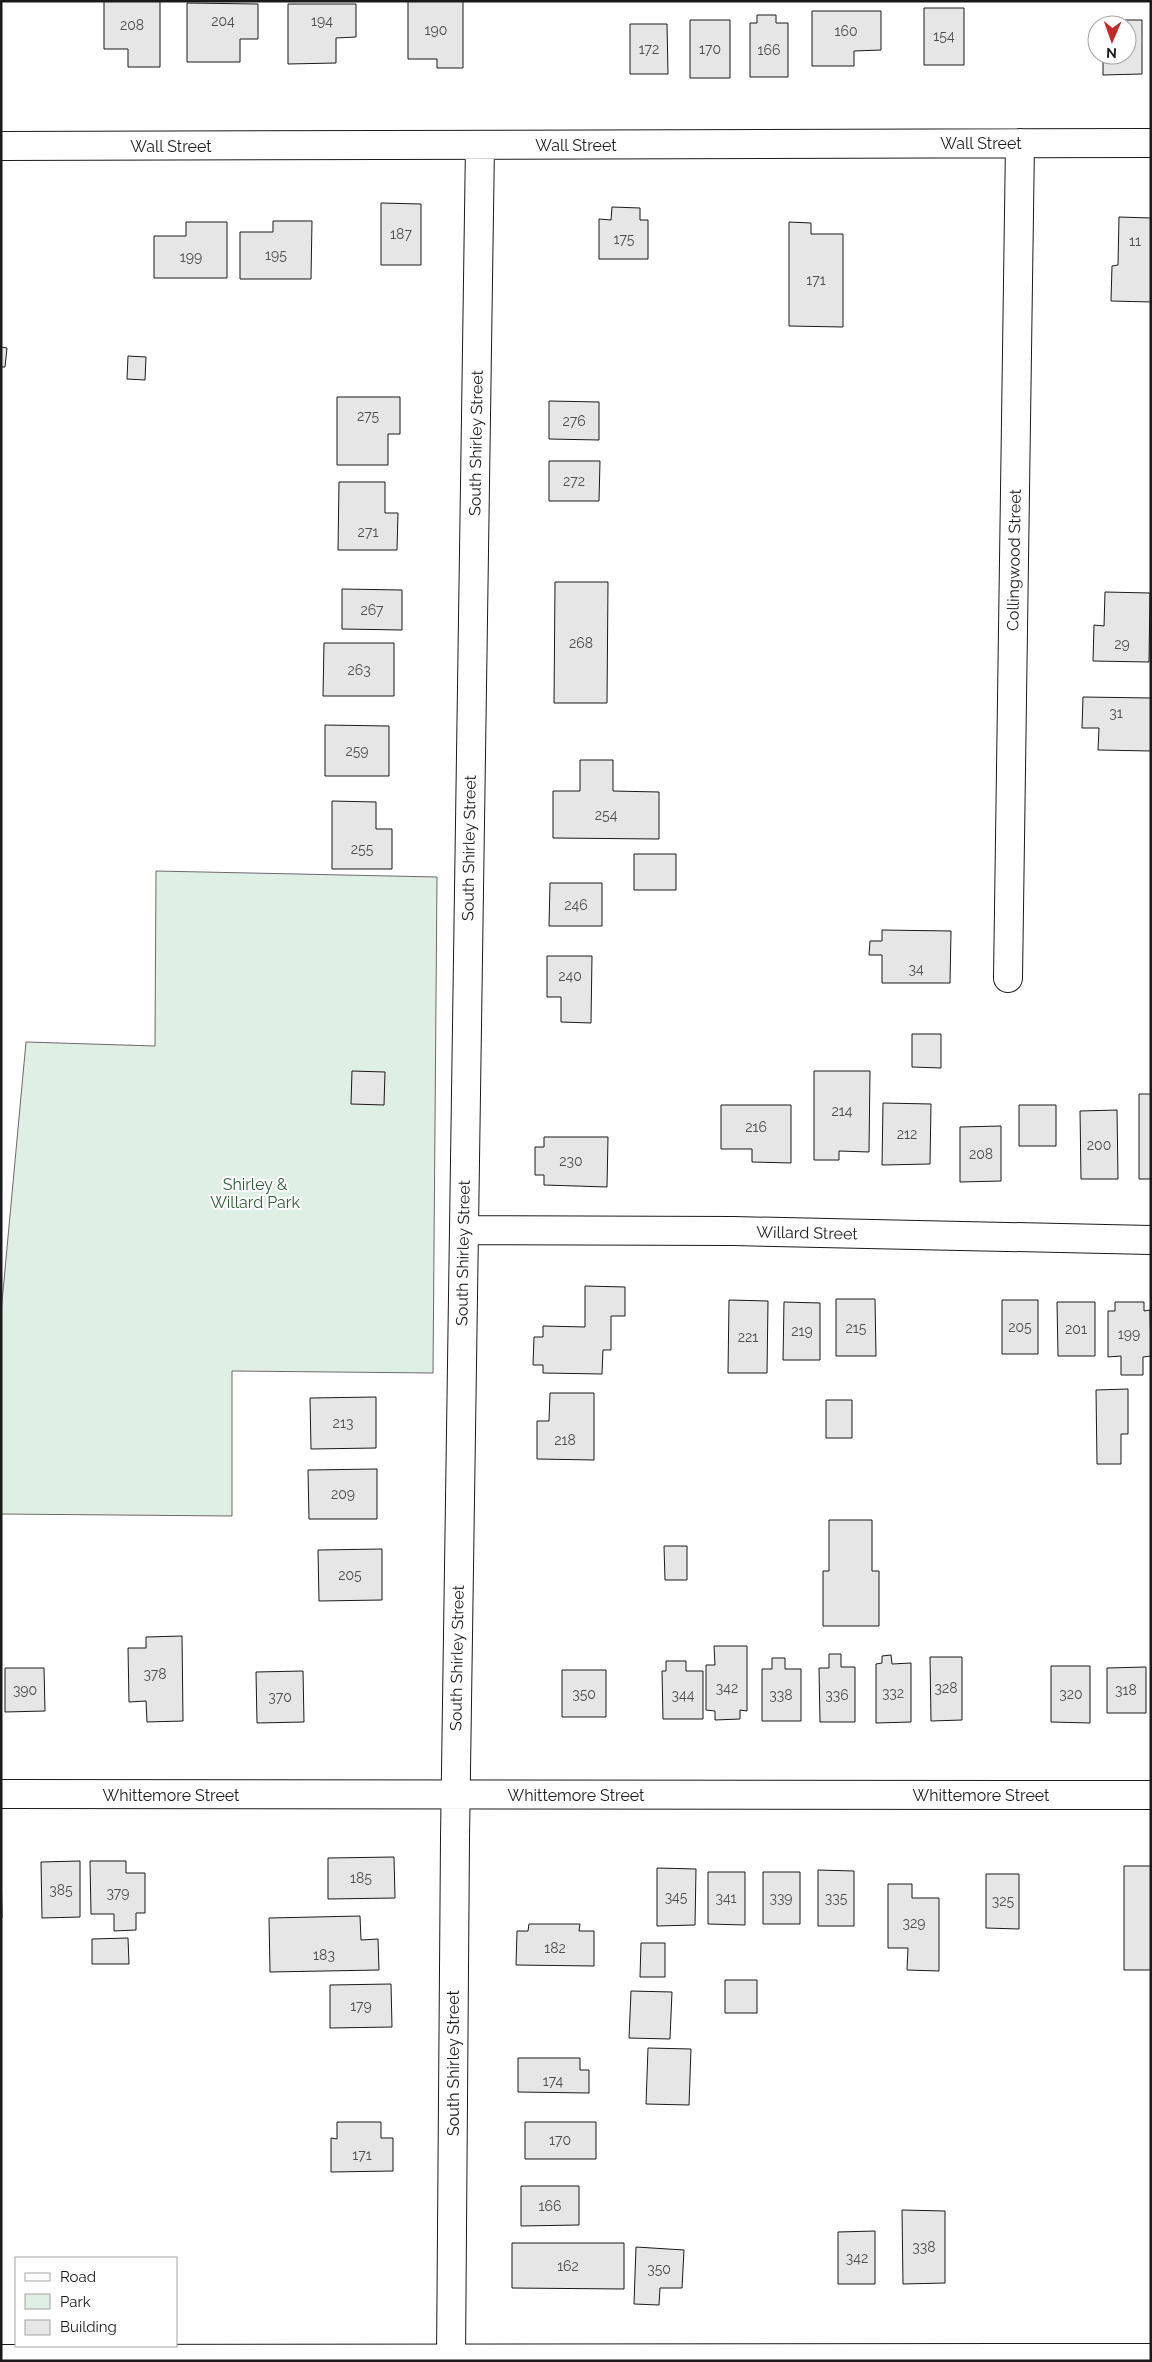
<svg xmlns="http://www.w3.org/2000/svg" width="1152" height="2362" viewBox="0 0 1152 2362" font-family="Raleway,sans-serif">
  <rect width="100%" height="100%" fill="#fff"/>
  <path fill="#e0efe3" stroke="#6a6a6a" d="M 156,871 L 437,877 L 433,1373 L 232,1371 L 232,1516 L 1,1514 L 1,1313 L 26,1042 L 155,1046 Z"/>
  <path fill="#e6e6e6" stroke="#1a1a1a" d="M 104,1 L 160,1 L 160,67 L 128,67 L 128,49 L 104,49 Z
    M 408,1 L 463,1 L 463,68 L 437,68 L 437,59 L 408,59 Z
    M 187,3 L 258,4 L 258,39 L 240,39 L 240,62 L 187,62 Z
    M 288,4 L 356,4 L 356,37 L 336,38 L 336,63 L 288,64 Z
    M 924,8 L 964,8 L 964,65 L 924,65 Z
    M 812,11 L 881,11 L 881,50 L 854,51 L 854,66 L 812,66 Z
    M 757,15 L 776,15 L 776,23 L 788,23 L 788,77 L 750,77 L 750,23 L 757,23 Z
    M 690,20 L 730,20 L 730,78 L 690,78 Z
    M 1104,20 L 1142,20 L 1142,74 L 1103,75 L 1103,55 L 1127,55 L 1127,25 L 1104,25 Z
    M 630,24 L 667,24 L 668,74 L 630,74 Z
    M 381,203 L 421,204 L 421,265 L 381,265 Z
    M 612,207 L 640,208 L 640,220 L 648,220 L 648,259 L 599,259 L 599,219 L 611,220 Z
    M 1119,217 L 1151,218 L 1151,302 L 1111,301 L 1112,266 L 1118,265 Z
    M 273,221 L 312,221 L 311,279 L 240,279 L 240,232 L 273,232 Z
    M 186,222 L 227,222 L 227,278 L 154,278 L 154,236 L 186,236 Z
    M 789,222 L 811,223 L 811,234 L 843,234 L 843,327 L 789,326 Z
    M 1,347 L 7,348 L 5,367 L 1,367 Z
    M 128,356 L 146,357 L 145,380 L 127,379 Z
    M 337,397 L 400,397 L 400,434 L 388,434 L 388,465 L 337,465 Z
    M 549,401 L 599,402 L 599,440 L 549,439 Z
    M 549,461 L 600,461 L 599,501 L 549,501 Z
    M 339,482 L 385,482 L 385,513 L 398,513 L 397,550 L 338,550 Z
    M 555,582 L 608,582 L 607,703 L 554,703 Z
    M 342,589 L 402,590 L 402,630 L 342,629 Z
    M 1105,592 L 1150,593 L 1149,662 L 1093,661 L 1094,625 L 1104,626 Z
    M 324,643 L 394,643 L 394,696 L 323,696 Z
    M 1083,697 L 1151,698 L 1151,751 L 1098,750 L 1099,728 L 1082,728 Z
    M 325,725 L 389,726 L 389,776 L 325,776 Z
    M 580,760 L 613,760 L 613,791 L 659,792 L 659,839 L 553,838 L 553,791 L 580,791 Z
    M 332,801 L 376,802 L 376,829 L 392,829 L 392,869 L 332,869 Z
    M 634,854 L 676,854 L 676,890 L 634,890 Z
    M 550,883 L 602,883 L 602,926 L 549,926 Z
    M 882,930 L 951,931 L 950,983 L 882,983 L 882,955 L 869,955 L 870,941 L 882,941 Z
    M 547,956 L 592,956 L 591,1023 L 561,1022 L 561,997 L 547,997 Z
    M 912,1034 L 941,1034 L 941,1068 L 912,1067 Z
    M 352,1071 L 385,1072 L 384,1105 L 351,1104 Z
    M 814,1071 L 870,1071 L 869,1152 L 839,1151 L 839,1160 L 814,1160 Z
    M 1139,1094 L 1151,1094 L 1151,1179 L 1139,1179 Z
    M 883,1103 L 931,1104 L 930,1164 L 882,1165 Z
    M 721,1105 L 791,1105 L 791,1163 L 752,1162 L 752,1149 L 721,1149 Z
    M 1019,1105 L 1056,1105 L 1056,1146 L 1019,1146 Z
    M 1117,1110 L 1118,1179 L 1081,1179 L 1080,1111 Z
    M 1001,1126 L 1001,1181 L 960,1182 L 960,1127 Z
    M 544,1137 L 608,1137 L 607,1187 L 544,1185 L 544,1175 L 535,1175 L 535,1147 L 544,1147 Z
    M 585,1286 L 625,1287 L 625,1316 L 611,1316 L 611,1350 L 603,1350 L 602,1374 L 543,1373 L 543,1365 L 533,1365 L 534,1337 L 543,1337 L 543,1326 L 585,1327 Z
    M 836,1299 L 875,1299 L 876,1356 L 836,1356 Z
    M 729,1300 L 768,1301 L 767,1373 L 728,1373 Z
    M 1002,1300 L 1038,1300 L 1038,1354 L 1002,1354 Z
    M 784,1302 L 820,1303 L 820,1360 L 783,1360 Z
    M 1057,1302 L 1095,1302 L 1095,1356 L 1058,1356 Z
    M 1115,1302 L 1144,1302 L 1144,1311 L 1150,1310 L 1151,1356 L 1143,1357 L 1143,1375 L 1121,1375 L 1121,1356 L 1108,1357 L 1108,1311 L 1115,1311 Z
    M 1128,1389 L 1128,1434 L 1121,1434 L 1121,1464 L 1097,1464 L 1096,1390 Z
    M 550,1393 L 594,1393 L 594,1460 L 537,1459 L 537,1421 L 549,1421 Z
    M 376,1397 L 376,1448 L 311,1449 L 310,1398 Z
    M 826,1400 L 852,1400 L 852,1438 L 826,1438 Z
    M 377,1469 L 377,1519 L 309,1519 L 308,1470 Z
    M 829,1520 L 872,1520 L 872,1571 L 879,1571 L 879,1626 L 823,1626 L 823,1571 L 829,1571 Z
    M 664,1546 L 687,1546 L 687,1580 L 665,1580 Z
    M 382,1549 L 382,1600 L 319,1601 L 318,1550 Z
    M 182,1636 L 183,1721 L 147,1722 L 146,1701 L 129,1702 L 128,1648 L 146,1648 L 146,1637 Z
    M 714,1646 L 747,1646 L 747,1711 L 740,1710 L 740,1719 L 715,1720 L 715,1711 L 706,1710 L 706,1665 L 715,1665 Z
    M 829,1654 L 841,1654 L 841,1667 L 855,1667 L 855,1722 L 820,1722 L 819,1668 L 829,1668 Z
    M 891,1655 L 892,1664 L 911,1663 L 911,1722 L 876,1723 L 876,1664 L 882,1663 L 882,1656 Z
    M 930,1657 L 962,1657 L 962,1720 L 931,1721 Z
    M 772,1658 L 785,1658 L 785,1669 L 801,1669 L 801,1721 L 762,1721 L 762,1669 L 772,1669 Z
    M 666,1661 L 686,1661 L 686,1671 L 703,1671 L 703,1719 L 663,1719 L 662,1671 L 666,1671 Z
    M 1051,1666 L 1090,1666 L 1090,1723 L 1051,1722 Z
    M 1146,1667 L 1146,1713 L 1107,1713 L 1107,1668 Z
    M 5,1668 L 44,1668 L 45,1711 L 5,1712 Z
    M 562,1670 L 606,1670 L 606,1717 L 562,1717 Z
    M 303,1671 L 304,1722 L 257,1723 L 256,1672 Z
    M 394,1857 L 395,1898 L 328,1899 L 328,1858 Z
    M 1,1859 L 2,1918 L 1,1918 Z
    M 80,1861 L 80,1917 L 42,1918 L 41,1862 Z
    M 90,1861 L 126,1861 L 126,1873 L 145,1873 L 145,1913 L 136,1913 L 136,1930 L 114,1931 L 114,1914 L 91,1914 Z
    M 1124,1866 L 1151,1866 L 1151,1970 L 1124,1970 Z
    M 657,1868 L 696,1869 L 695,1925 L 657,1926 Z
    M 818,1870 L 854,1871 L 854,1926 L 818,1926 Z
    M 708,1872 L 745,1872 L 745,1925 L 708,1924 Z
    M 763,1872 L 800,1872 L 800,1924 L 763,1924 Z
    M 986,1874 L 1019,1874 L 1019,1929 L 986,1928 Z
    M 888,1884 L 912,1884 L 912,1898 L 939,1898 L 939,1971 L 907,1970 L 908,1948 L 888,1948 Z
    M 360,1916 L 361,1940 L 378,1939 L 379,1970 L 270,1972 L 269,1918 Z
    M 529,1924 L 580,1924 L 579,1931 L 594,1931 L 594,1966 L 516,1965 L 517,1931 L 528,1931 Z
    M 128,1938 L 129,1964 L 92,1964 L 92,1939 Z
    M 641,1943 L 665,1943 L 665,1977 L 640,1977 Z
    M 725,1980 L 757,1980 L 757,2013 L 725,2013 Z
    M 391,1984 L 392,2027 L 330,2028 L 330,1985 Z
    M 631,1991 L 672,1992 L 670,2039 L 629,2038 Z
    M 648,2048 L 691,2049 L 689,2105 L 646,2104 Z
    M 518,2058 L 580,2058 L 580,2070 L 589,2070 L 589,2093 L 518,2092 Z
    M 337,2122 L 381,2122 L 381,2138 L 393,2138 L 393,2171 L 331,2172 L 331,2138 L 337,2139 Z
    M 525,2122 L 596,2122 L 596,2159 L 525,2159 Z
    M 521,2186 L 579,2186 L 579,2225 L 521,2226 Z
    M 902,2210 L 945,2211 L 945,2283 L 903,2284 Z
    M 875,2231 L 875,2284 L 838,2284 L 838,2232 Z
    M 512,2243 L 624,2243 L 624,2289 L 512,2288 Z
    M 636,2247 L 684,2250 L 682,2288 L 660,2288 L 659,2305 L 634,2304 Z"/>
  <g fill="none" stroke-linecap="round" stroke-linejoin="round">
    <g stroke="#1a1a1a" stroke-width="30">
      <path id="minor" d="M 1,146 L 1151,143
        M 1008,978 L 1020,143
        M 464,1230 L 733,1231 L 1151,1240
        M 1,1794 L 1151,1795
        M 1,2359 L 1151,2358
        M 451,2361 L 455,1838 L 480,145"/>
    </g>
    <use href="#minor" stroke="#fff" stroke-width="28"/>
  </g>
  <g text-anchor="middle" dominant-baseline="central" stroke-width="4" stroke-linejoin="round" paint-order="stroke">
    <g font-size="14" fill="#4d4d4d">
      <text x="223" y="21">204</text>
      <text x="322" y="21">194</text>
      <text x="132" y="25">208</text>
      <text x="436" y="30">190</text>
      <text x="846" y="31">160</text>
      <text x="944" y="36">154</text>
      <text x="649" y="49">172</text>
      <text x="710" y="49">170</text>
      <text x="769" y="50">166</text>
      <text x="401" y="234">187</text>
      <text x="624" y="239">175</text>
      <text x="1135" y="241">11</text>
      <text x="276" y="255">195</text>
      <text x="191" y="257">199</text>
      <text x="816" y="280">171</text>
      <text x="368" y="416">275</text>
      <text x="574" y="421">276</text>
      <text x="574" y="481">272</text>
      <text x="368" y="532">271</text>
      <text x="372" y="610">267</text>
      <text x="581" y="643">268</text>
      <text x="1122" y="644">29</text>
      <text x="359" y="670">263</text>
      <text x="1116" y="713">31</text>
      <text x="357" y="751">259</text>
      <text x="606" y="815">254</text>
      <text x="362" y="849">255</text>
      <text x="576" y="905">246</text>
      <text x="916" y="969">34</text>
      <text x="570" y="976">240</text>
      <text x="842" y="1111">214</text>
      <text x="756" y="1127">216</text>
      <text x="907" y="1134">212</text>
      <text x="1099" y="1145">200</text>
      <text x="981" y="1154">208</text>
      <text x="571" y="1161">230</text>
      <text x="1020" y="1327">205</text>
      <text x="856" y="1328">215</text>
      <text x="1076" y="1329">201</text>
      <text x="802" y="1331">219</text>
      <text x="1129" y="1334">199</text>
      <text x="748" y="1337">221</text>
      <text x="343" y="1423">213</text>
      <text x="565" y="1440">218</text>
      <text x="343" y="1494">209</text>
      <text x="350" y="1575">205</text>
      <text x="155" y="1674">378</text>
      <text x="727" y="1688">342</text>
      <text x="946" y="1688">328</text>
      <text x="25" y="1690">390</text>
      <text x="1126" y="1690">318</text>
      <text x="893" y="1693">332</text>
      <text x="584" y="1694">350</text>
      <text x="1071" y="1694">320</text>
      <text x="683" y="1695">344</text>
      <text x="781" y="1695">338</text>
      <text x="837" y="1695">336</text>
      <text x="280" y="1697">370</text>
      <text x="361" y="1878">185</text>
      <text x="61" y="1890">385</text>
      <text x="118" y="1893">379</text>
      <text x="676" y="1897">345</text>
      <text x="726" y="1898">341</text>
      <text x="781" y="1898">339</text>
      <text x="836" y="1898">335</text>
      <text x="1003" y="1901">325</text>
      <text x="914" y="1923">329</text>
      <text x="555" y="1948">182</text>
      <text x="324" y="1955">183</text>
      <text x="361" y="2006">179</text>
      <text x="553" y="2081">174</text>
      <text x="560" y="2140">170</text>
      <text x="362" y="2155">171</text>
      <text x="550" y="2206">166</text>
      <text x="924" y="2247">338</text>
      <text x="857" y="2258">342</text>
      <text x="568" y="2266">162</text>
      <text x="659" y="2269">350</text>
    </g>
    <g font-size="16" fill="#1a1a1a" stroke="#fff">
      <text x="981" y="143">Wall Street</text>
      <text x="576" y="145">Wall Street</text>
      <text x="171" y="146">Wall Street</text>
      <text transform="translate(476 443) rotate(-89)">South Shirley Street</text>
      <text transform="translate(1014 560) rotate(-89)">Collingwood Street</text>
      <text transform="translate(469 848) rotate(-89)">South Shirley Street</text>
      <text transform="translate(807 1233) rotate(1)">Willard Street</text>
      <text transform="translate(463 1253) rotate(-89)">South Shirley Street</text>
      <text transform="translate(457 1658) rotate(-89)">South Shirley Street</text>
      <text x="171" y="1795">Whittemore Street</text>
      <text x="576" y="1795">Whittemore Street</text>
      <text x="981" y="1795">Whittemore Street</text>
      <text transform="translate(453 2063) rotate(-90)">South Shirley Street</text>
    </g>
    <g font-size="16" fill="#2b5a34" stroke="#fff">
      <text x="255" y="1184">Shirley &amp;<tspan x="255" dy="18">Willard Park</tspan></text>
    </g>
  </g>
  <rect width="1152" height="2362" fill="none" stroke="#1a1a1a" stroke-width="5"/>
  <rect x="15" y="2257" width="162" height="90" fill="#ffffff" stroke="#a3a3a3"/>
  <rect x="25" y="2273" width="25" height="8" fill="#ffffff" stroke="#a3a3a3"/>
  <text x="60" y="2282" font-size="15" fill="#1a1a1a">Road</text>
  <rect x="25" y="2294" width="25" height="15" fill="#e0efe3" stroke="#a3a3a3"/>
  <text x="60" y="2307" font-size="15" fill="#1a1a1a">Park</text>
  <rect x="25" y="2320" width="25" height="15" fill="#e6e6e6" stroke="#a3a3a3"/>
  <text x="60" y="2332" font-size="15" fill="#1a1a1a">Building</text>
  <g transform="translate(1112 40) rotate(182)"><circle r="24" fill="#ffffff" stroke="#a3a3a3"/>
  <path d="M0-4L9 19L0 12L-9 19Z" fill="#c62828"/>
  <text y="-8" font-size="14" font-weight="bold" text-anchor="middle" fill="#1a1a1a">N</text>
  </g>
</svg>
